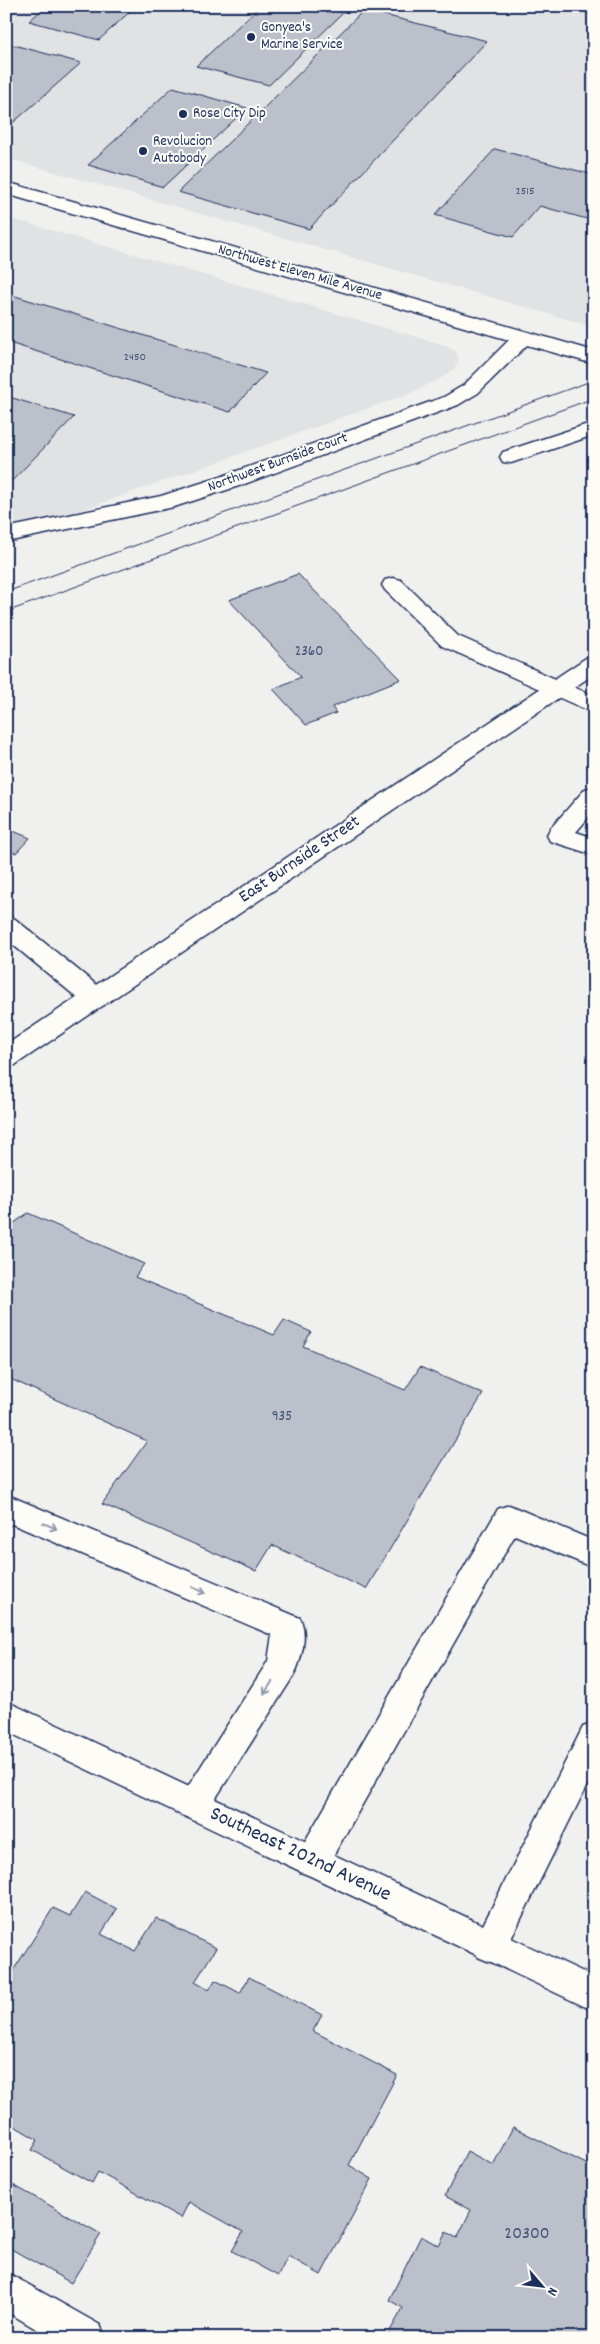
<svg xmlns="http://www.w3.org/2000/svg" width="600" height="2344" viewBox="0 0 600 2344" font-family="Dekko,sans-serif">
  <rect width="100%" height="100%" fill="#f0f0ee"/>
  <filter id="ink" filterUnits="userSpaceOnUse"><feTurbulence type="fractalNoise" baseFrequency=".02" numOctaves="2"/><feDisplacementMap in="SourceGraphic" scale="10" xChannelSelector="R" yChannelSelector="G"/><feConvolveMatrix kernelMatrix="1 2 1 2 8 2 1 2 1" color-interpolation-filters="sRGB"/></filter>
  <g filter="url(#ink)">
    <path fill="#e0e2e3" d="M 6,6 L 594,6 L 594,327 L 6,158 Z
      M 6,217 L 444,345 L 455,351 L 459,359 L 455,368 L 443,377 L 411,393 L 6,537 Z"/>
    <path fill="#bbc0ca" stroke="#1b2f5e" d="M 46,6 L 136,6 L 99,40 L 29,21 Z
      M 260,6 L 317,6 L 343,13 L 269,85 L 196,66 Z
      M 558,6 L 594,6 L 594,15 Z
      M 364,10 L 487,41 L 309,229 L 178,192 Z
      M 10,44 L 81,63 L 6,129 L 6,47 Z
      M 173,87 L 247,108 L 163,187 L 88,165 Z
      M 495,149 L 594,175 L 594,221 L 540,206 L 513,237 L 435,215 Z
      M 12,295 L 266,373 L 230,412 L 6,342 L 6,301 Z
      M 6,396 L 74,417 L 6,487 Z
      M 298,574 L 401,679 L 332,707 L 336,713 L 306,725 L 273,689 L 301,677 L 229,600 Z
      M 6,828 L 30,838 L 16,853 L 6,849 Z
      M 28,1213 L 144,1264 L 135,1277 L 274,1335 L 284,1320 L 311,1332 L 303,1346 L 405,1390 L 420,1367 L 483,1394 L 366,1589 L 272,1545 L 256,1571 L 102,1504 L 147,1441 L 6,1377 L 6,1229 Z
      M 85,1892 L 117,1909 L 101,1934 L 135,1951 L 156,1918 L 216,1948 L 195,1982 L 209,1990 L 215,1980 L 240,1993 L 249,1977 L 322,2015 L 313,2031 L 397,2075 L 349,2165 L 372,2179 L 321,2275 L 288,2256 L 278,2276 L 232,2251 L 243,2232 L 189,2202 L 181,2218 L 98,2172 L 92,2183 L 32,2150 L 38,2140 L 6,2121 L 6,1982 L 53,1908 L 70,1916 Z
      M 513,2127 L 594,2168 L 594,2183 L 587,2196 L 594,2199 L 594,2338 L 386,2338 L 403,2308 L 389,2300 L 421,2236 L 439,2246 L 446,2232 L 457,2238 L 471,2210 L 445,2196 L 467,2151 L 493,2165 Z
      M 6,2181 L 101,2234 L 71,2283 L 6,2246 Z"/>
    <g fill="none" stroke-linecap="round" stroke-linejoin="round">
      <g stroke="#1b2f5e" stroke-width="3">
        <path id="service" d="M 594,422 L 594,435 L 511,463 L 503,462 L 500,457 L 503,452 Z
          M 393,578 L 401,580 L 458,636 L 594,696 L 594,713 L 442,646 L 385,590 L 382,585 L 385,580 Z
          M 594,787 L 594,811 L 576,832 L 594,838 L 594,855 L 550,841 L 547,835 L 550,829 L 585,789 Z
          M 6,916 L 15,919 L 104,991 L 108,998 L 104,1005 L 95,1007 L 86,1005 L 6,939 Z
          M 10,1496 L 300,1618 C 308,1634 302,1659 294,1675 L 205,1815 L 193,1819 L 181,1815 L 177,1804 L 268,1661 L 272,1635 L 12,1524 L 6,1526 L 6,1498 Z
          M 509,1505 L 594,1541 L 594,1568 L 515,1535 L 324,1872 L 312,1876 L 300,1872 L 295,1861 L 300,1850 L 498,1509 Z
          M 594,1723 L 594,1771 L 502,1957 L 490,1962 L 478,1957 L 473,1946 L 478,1935 L 583,1727 Z
          M 6,2272 L 100,2325 L 106,2338 L 51,2338 L 6,2311 Z"/>
      </g>
      <g stroke="#1b2f5e" stroke-width="3">
        <path id="minor" d="M 6,182 L 594,351 L 594,364 L 527,345 L 478,393 L 458,405 L 239,486 L 174,507 L 6,542 L 6,528 L 161,496 L 223,476 L 444,397 L 464,385 L 509,340 L 6,194 Z"/>
      </g>
      <g stroke="#1b2f5e" stroke-width="3">
        <path id="secondary" d="M 594,656 L 594,674 L 15,1065 L 6,1068 L 6,1045 L 586,658 Z
          M 6,1701 L 594,1977 L 594,2011 L 6,1731 Z"/>
      </g>
      <use href="#service" fill="#fdfcf7" fill-rule="evenodd"/>
      <use href="#minor" fill="#fdfcf7" fill-rule="evenodd"/>
      <use href="#secondary" fill="#fdfcf7" fill-rule="evenodd"/>
      <path stroke="#1b2f5e" stroke-width="1" d="M 6,592 L 594,380
        M 6,612 L 594,398"/>
    </g>
    <defs><path id="oneway-shaft" d="M-6 0H5M1.5-3L5.5 0L1.5 3" fill="none" stroke-width="1.6" stroke-linecap="round" stroke-linejoin="round" transform="scale(1.25)"/></defs>
    <g stroke="#8c96aa">
      <use href="#oneway-shaft" transform="translate(50 1526) rotate(23)"/>
      <use href="#oneway-shaft" transform="translate(199 1590) rotate(23)"/>
      <use href="#oneway-shaft" transform="translate(268 1688) rotate(123)"/>
    </g>
  </g>
  <g fill="#1b2f5e" stroke="#fdfcf7" stroke-width="2">
    <circle cx="251" cy="37" r="5"/>
    <circle cx="183" cy="114" r="5"/>
    <circle cx="143" cy="151" r="5"/>
  </g>
  <g text-anchor="middle" dominant-baseline="central" stroke-width="4" stroke-linejoin="round" paint-order="stroke">
    <g font-size="12" fill="#435379">
      <text x="525" y="191">2515</text>
      <text x="135" y="357">2450</text>
    </g>
    <g font-size="15" fill="#1b2f5e" stroke="#fdfcf7" text-anchor="start">
      <text x="261" y="28">Gonyea's<tspan x="261" dy="17">Marine Service</tspan></text>
      <text x="193" y="114">Rose City Dip</text>
      <text x="153" y="142">Revolucion<tspan x="153" dy="17">Autobody</tspan></text>
    </g>
    <g font-size="15" fill="#1b2f5e" stroke="#fdfcf7">
      <text transform="translate(300 273) rotate(16)">Northwest Eleven Mile Avenue</text>
      <text transform="translate(278 463) rotate(-20)">Northwest Burnside Court</text>
    </g>
    <g font-size="15" fill="#435379">
      <text x="309" y="652">2360</text>
      <text x="282" y="1417">935</text>
    </g>
    <g font-size="18" fill="#1b2f5e" stroke="#fdfcf7">
      <text transform="translate(300 860) rotate(-34)">East Burnside Street</text>
    </g>
    <g font-size="18" fill="#435379">
      <text x="527" y="2234">20300</text>
    </g>
    <g font-size="21" fill="#1b2f5e" stroke="#fdfcf7">
      <text transform="translate(300 1855) rotate(25)">Southeast 202nd Avenue</text>
    </g>
  </g>
  <rect width="600" height="2344" fill="none" stroke="#fdfcf7" stroke-width="25"/>
  <rect x="12" y="12" width="575" height="2319" fill="none" stroke="#1b2f5e" stroke-width="2" filter="url(#ink)"/>
  <g transform="translate(542 2286) rotate(118)" stroke="#fdfcf7" stroke-width="4" paint-order="stroke">
  <path d="M0-4L9 19L0 12L-9 19Z" fill="#1b2f5e"/>
  <text y="-8" font-size="14" font-weight="bold" text-anchor="middle" fill="#1b2f5e">N</text>
  </g>
</svg>
